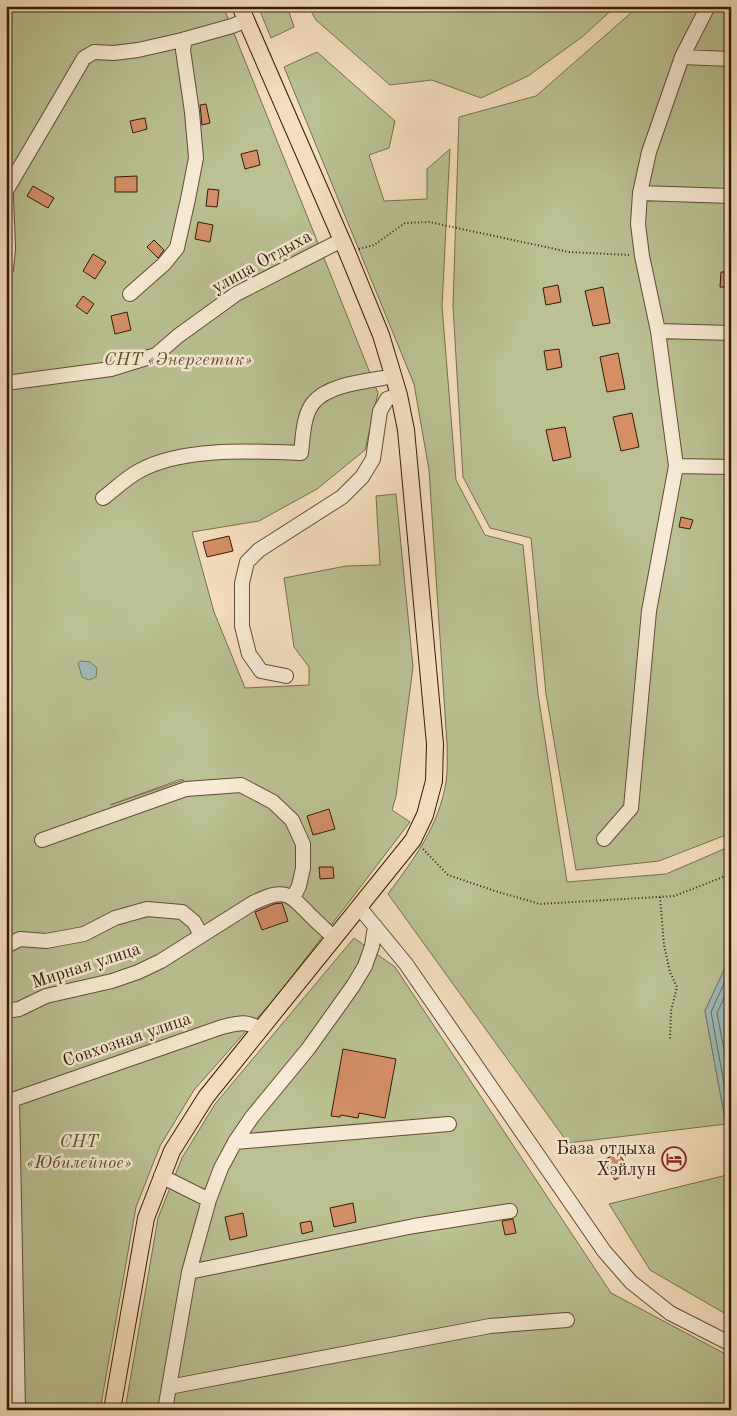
<svg xmlns="http://www.w3.org/2000/svg" width="737" height="1416" viewBox="0 0 737 1416" font-family="'Old Standard TT',serif">
  <rect width="100%" height="100%" fill="#f5debd"/>
  <filter id="stains"><feTurbulence type="fractalNoise" baseFrequency=".004" numOctaves="4"/><feColorMatrix values="0 0 0 0 .2 0 0 0 0 .09 0 0 0 0 .02 0 0 0 .5 -.17"/></filter>
  <radialGradient id="worn" r=".72"><stop offset=".6" stop-color="#630" stop-opacity="0"/><stop offset="1" stop-color="#630" stop-opacity=".3"/></radialGradient>
  <path fill="#bbc192" stroke="#786e4d" fill-rule="evenodd" d="M 6,6 L 223,6 L 378,393 L 365,450 L 317,489 L 259,521 L 192,532 L 214,612 L 245,688 L 309,685 L 309,667 L 294,647 L 284,578 L 346,566 L 380,565 L 376,496 L 396,494 L 413,667 L 396,796 L 392,810 L 410,822 L 277,996 L 194,1090 L 160,1146 L 136,1207 L 100,1410 L 6,1410 ZM 179,780 L 184,780 L 110,805 Z
    M 258,6 L 287,6 L 294,27 L 271,38 Z
    M 308,6 L 616,6 L 582,37 L 528,76 L 481,98 L 432,80 L 390,85 L 316,20 Z
    M 633,6 L 731,6 L 731,833 L 659,861 L 576,870 L 546,694 L 531,538 L 490,528 L 463,477 L 453,306 L 459,117 L 536,96 L 632,12 Z
    M 317,52 L 395,121 L 389,148 L 369,155 L 384,201 L 427,199 L 427,169 L 450,149 L 442,306 L 456,480 L 485,535 L 523,545 L 538,694 L 567,882 L 666,874 L 731,846 L 731,955 L 705,1011 L 726,1124 L 568,1143 L 388,894 C 414,859 439,826 446,782 C 448,770 447,756 447,744 L 429,470 L 414,384 L 284,67 Z
    M 354,938 L 395,967 L 611,1293 L 731,1357 L 731,1410 L 125,1410 L 158,1218 L 182,1158 L 215,1104 Z
    M 731,1174 L 731,1317 L 650,1270 L 609,1204 Z"/>
  <path fill="#9dbbb7" stroke="#737b71" d="M 81,661 L 90,662 L 97,668 L 96,677 L 89,680 L 82,677 L 78,663 Z
    M 731,955 L 731,1140 L 726,1124 L 705,1011 Z"/>
  <g fill="none" stroke-linecap="round" stroke-linejoin="round">
    <path stroke="#686a60" stroke-width="1" d="M 731,968 L 711,1012 L 731,1122
      M 731,983 L 717,1013 L 731,1087"/>
  </g>
  <path fill="#d48f67" stroke="#341a08" d="M 206,104 L 210,123 L 202,125 L 200,105 Z
    M 145,118 L 147,129 L 133,133 L 130,121 Z
    M 257,150 L 260,165 L 245,169 L 241,154 Z
    M 137,176 L 137,192 L 115,192 L 115,177 Z
    M 33,186 L 54,198 L 48,208 L 27,196 Z
    M 208,189 L 219,190 L 217,207 L 206,206 Z
    M 198,222 L 213,225 L 210,242 L 195,239 Z
    M 154,240 L 164,250 L 158,258 L 147,247 Z
    M 93,254 L 106,262 L 95,279 L 83,271 Z
    M 721,272 L 731,272 L 731,287 L 720,287 Z
    M 558,285 L 561,302 L 546,305 L 543,288 Z
    M 603,287 L 610,323 L 593,326 L 585,291 Z
    M 83,296 L 94,304 L 87,314 L 76,306 Z
    M 127,312 L 131,330 L 115,334 L 111,316 Z
    M 559,349 L 562,367 L 547,370 L 544,351 Z
    M 618,353 L 625,389 L 607,392 L 600,357 Z
    M 632,413 L 639,447 L 621,451 L 613,417 Z
    M 565,427 L 571,457 L 553,461 L 546,430 Z
    M 681,517 L 693,520 L 690,529 L 679,527 Z
    M 229,536 L 233,551 L 207,557 L 203,542 Z
    M 329,809 L 335,829 L 313,835 L 307,816 Z
    M 319,867 L 333,867 L 334,878 L 320,879 Z
    M 282,903 L 288,921 L 262,930 L 255,912 L 274,904 Z
    M 343,1049 L 396,1059 L 385,1118 L 359,1113 L 358,1118 L 341,1115 L 340,1117 L 331,1116 Z
    M 617,1152 L 631,1170 L 615,1180 L 603,1161 Z
    M 353,1203 L 356,1222 L 334,1227 L 330,1208 Z
    M 243,1213 L 247,1236 L 230,1240 L 225,1217 Z
    M 513,1219 L 516,1233 L 505,1235 L 502,1221 Z
    M 311,1221 L 313,1231 L 302,1234 L 300,1223 Z"/>
  <g fill="none" stroke-linecap="round" stroke-linejoin="round">
    <g stroke="#644b35" stroke-width="16">
      <path id="minor" d="M 682,57 L 731,59
        M 6,191 L 84,58 L 94,52 L 114,53 L 138,50 L 182,40 L 232,26 L 247,20
        M 640,193 L 731,196
        M 6,196 L 8,249 L 6,269
        M 130,294 L 164,264 L 177,248 L 188,199 L 196,158 L 192,112 L 183,50 L 185,39
        M 658,331 L 731,333
        M 6,383 L 111,369 L 156,355 L 178,336 L 236,294 L 342,240
        M 676,466 L 731,467
        M 103,498 C 115,489 126,478 139,471 C 182,447 253,451 301,453 C 303,437 303,416 313,403 C 329,383 371,381 394,376
        M 286,676 L 261,671 L 249,654 L 242,626 L 242,583 L 247,562 L 259,550 L 342,497 L 362,477 L 373,459 L 380,411 L 387,399 L 399,395
        M 604,839 L 631,808 L 649,611 L 676,466 L 658,331 L 642,256 L 638,224 L 640,193 L 649,152 L 682,57 L 708,6
        M 42,840 L 186,789 L 241,785 L 273,802 L 292,820 L 303,844 L 303,868 L 299,886 L 293,898
        M 359,907 L 406,964 L 604,1251 L 631,1282 L 670,1313 L 731,1344
        M 6,946 L 20,939 L 46,941 L 84,934 L 115,918 L 147,909 L 182,912 L 194,922 L 201,935
        M 6,1011 L 19,1009 L 46,996 L 112,981 L 138,972 L 161,961 L 253,903 C 284,888 288,892 310,915 C 318,923 326,930 333,937
        M 12,1100 L 18,1410
        M 6,1102 L 222,1027 C 239,1023 245,1020 260,1029
        M 235,1142 L 449,1124
        M 161,1176 L 209,1200
        M 189,1272 L 414,1226 L 510,1211
        M 169,1387 L 490,1326 L 567,1320
        M 165,1410 L 189,1272 L 209,1200 L 221,1168 L 235,1142 L 252,1117 L 308,1049 L 353,986 L 365,966 L 372,946 L 375,926"/>
    </g>
    <g stroke="#341a08" stroke-width="18">
      <path id="major" d="M 112,1410 L 146,1218 L 172,1151 L 206,1097 L 413,840 L 425,815 L 434,781 L 435,744 L 406,430 L 399,395 L 381,335 L 347,252 L 240,6"/>
    </g>
    <path stroke="#341a08" stroke-width="2" stroke-dasharray="1 2.5" stroke-linecap="butt" d="M 359,249 L 374,245 L 405,223 L 429,222 L 569,252 L 629,255
      M 423,849 L 448,875 L 495,891 L 540,904 L 674,896 L 731,874
      M 660,897 L 664,945 L 670,972 L 677,987 L 671,1011 L 670,1040"/>
    <use href="#minor" stroke="#f8ead4" stroke-width="14"/>
    <use href="#major" stroke="#f5debd" stroke-width="16"/>
  </g>
  <defs>
    <g id="hotel-ring" transform="scale(1.25)"><circle r="9.5" fill="#f8ead4" stroke="#8f2418" stroke-width="1.5"/><path d="M-6-4.5h1.5V1H6V5H4.5V3h-9V5H-6ZM-4 0a1.8 1.8 0 1 1 3.6 0ZM.5 0V-2.5h3Q6-2.5 6 0Z" fill="#8f2418"/></g>
  </defs>
  <g fill-rule="evenodd">
    <use href="#hotel-ring" x="674" y="1159"/>
  </g>
  <g text-anchor="middle" dominant-baseline="central" stroke-width="5" stroke-linejoin="round" paint-order="stroke">
    <g font-size="18" fill="#341a08" stroke="#f8ead4">
      <text transform="translate(262 262) rotate(-29)">улица Отдыха</text>
      <text transform="translate(86 966) rotate(-18)">Мирная улица</text>
      <text transform="translate(127 1040) rotate(-19)">Совхозная улица</text>
    </g>
    <g font-size="18" font-style="italic" fill="#5c4c31" stroke="#f8ead4">
      <text x="178" y="360">СНТ «Энергетик»</text>
      <text x="79" y="1142">СНТ<tspan x="79" dy="21">«Юбилейное»</tspan></text>
    </g>
    <g font-size="18" fill="#341a08" stroke="#f8ead4" text-anchor="end">
      <text x="656" y="1149">База отдыха<tspan x="656" dy="21">Хэйлун</tspan></text>
    </g>
  </g>
  <rect width="737" height="1416" fill="none" stroke="#f5debd" stroke-width="25"/>
  <rect x="8" y="8" width="722" height="1401" fill="none" stroke="#341a08" stroke-width="2.5"/>
  <rect x="12" y="12" width="712" height="1391" fill="none" stroke="#341a08"/>
  <rect width="100%" height="100%" filter="url(#stains)"/>
  <rect width="100%" height="100%" fill="url(#worn)"/>
</svg>
